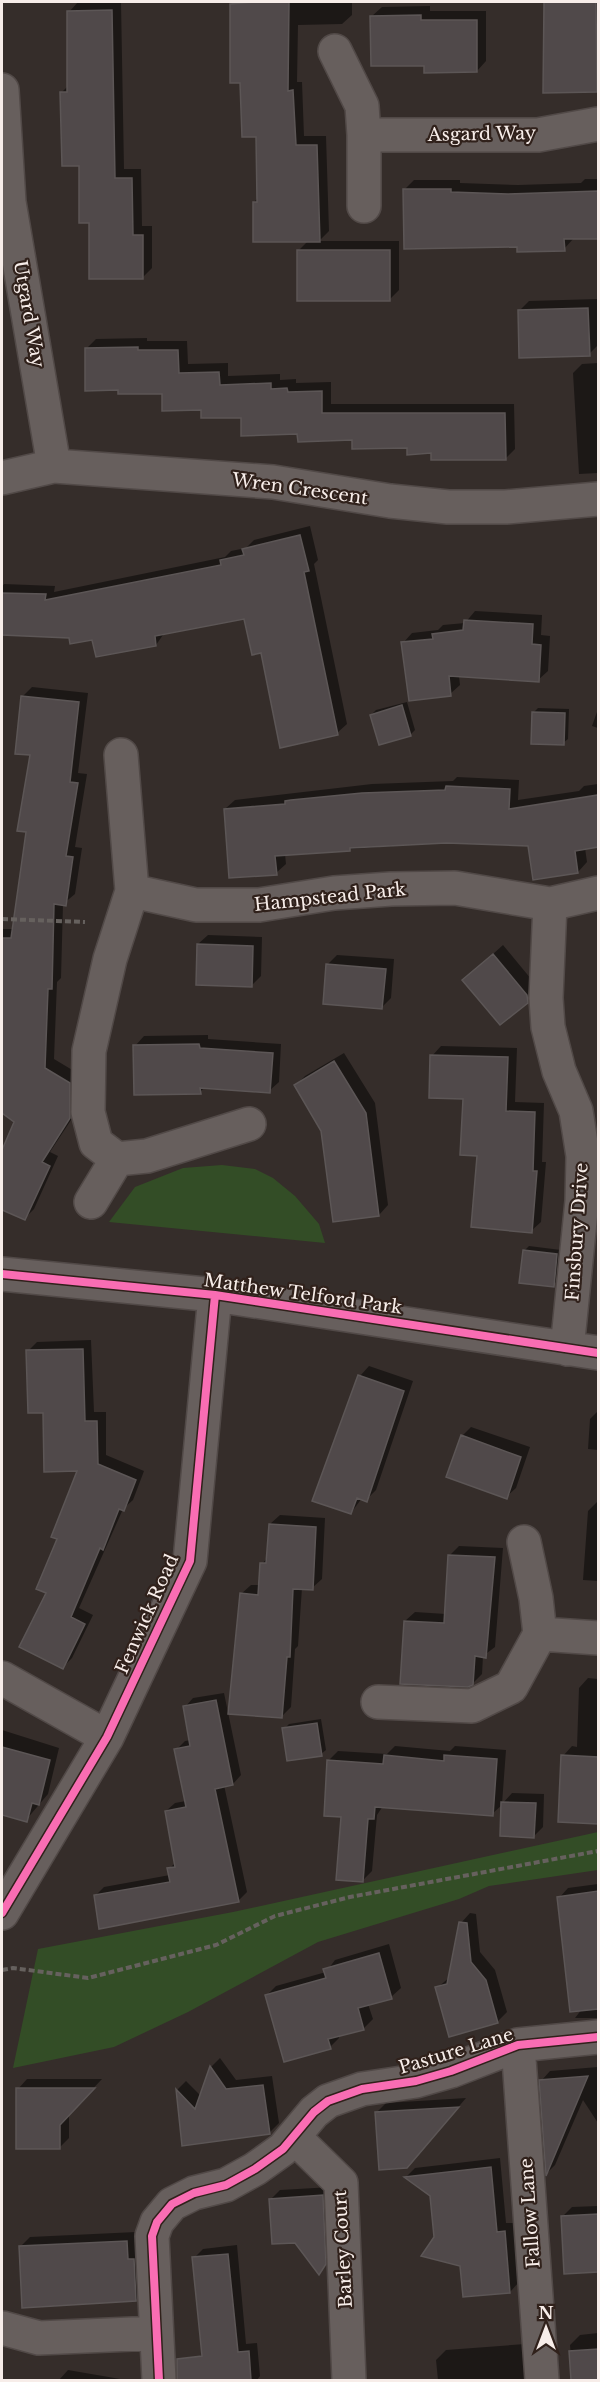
<svg xmlns="http://www.w3.org/2000/svg" width="600" height="2382" viewBox="0 0 600 2382" font-family="'Libre Baskerville',serif">
  <rect width="100%" height="100%" fill="#352d2a"/>
  <path fill="#334d26" d="M 222,1165 L 255,1169 L 273,1178 L 295,1196 L 319,1224 L 325,1243 L 109,1222 L 135,1187 L 183,1168 Z
    M 598,1832 L 598,1870 L 489,1886 L 459,1899 L 318,1942 L 188,2012 L 114,2047 L 13,2068 L 38,1949 L 233,1912 Z"/>
  <path fill="#0007" d="M 78,2 L 121,2 L 124,169 L 141,169 L 142,226 L 152,226 L 152,268 L 143,277 L 91,221 L 81,164 L 62,92 L 69,85 L 69,12 Z
    M 235,2 L 352,2 L 352,15 L 342,24 L 298,25 L 297,82 L 302,82 L 304,136 L 326,136 L 329,231 L 319,241 L 399,241 L 399,290 L 390,299 L 298,251 L 308,241 L 254,202 L 258,198 L 257,135 L 242,81 L 232,4 Z
    M 545,2 L 598,2 L 597,91 L 544,92 Z
    M 430,6 L 430,11 L 486,11 L 486,61 L 477,71 L 426,64 L 372,16 L 382,7 Z
    M 585,179 L 598,179 L 598,238 L 574,238 L 564,249 L 518,246 L 404,190 L 414,180 L 460,180 L 460,183 L 518,185 L 581,183 Z
    M 597,299 L 598,345 L 589,354 L 520,310 L 529,301 Z
    M 147,338 L 147,341 L 187,341 L 188,364 L 228,363 L 228,376 L 280,374 L 280,380 L 296,379 L 296,383 L 331,382 L 331,404 L 514,404 L 515,449 L 505,459 L 432,452 L 408,446 L 299,432 L 242,416 L 202,409 L 163,393 L 120,388 L 86,349 L 96,339 Z
    M 598,363 L 598,473 L 579,474 L 573,373 L 582,364 Z
    M 310,526 L 318,560 L 314,564 L 347,724 L 337,733 L 262,652 L 245,617 L 165,632 L 156,645 L 2,633 L 2,587 L 4,584 L 55,586 L 54,592 L 225,557 L 231,551 L 246,548 L 254,540 Z
    M 475,611 L 542,615 L 541,635 L 550,636 L 548,671 L 538,680 L 459,676 L 460,685 L 450,694 L 403,643 L 412,633 L 438,630 L 443,625 L 465,623 Z
    M 32,687 L 88,693 L 78,773 L 87,774 L 75,847 L 82,848 L 75,894 L 63,904 L 61,978 L 57,982 L 54,1059 L 79,1074 L 79,1108 L 50,1152 L 58,1156 L 34,1209 L 24,1219 L 2,1208 L 2,1154 L 16,1121 L 2,1112 L 2,1072 L 23,1038 L 2,1038 L 2,929 L 14,929 L 27,831 L 32,754 L 23,696 Z
    M 407,702 L 415,730 L 410,735 L 371,715 L 376,710 Z
    M 538,708 L 569,709 L 568,739 L 563,743 L 533,713 Z
    M 598,709 L 598,728 L 592,726 Z
    M 457,777 L 519,780 L 518,800 L 579,791 L 584,786 L 598,784 L 598,846 L 585,848 L 587,862 L 578,872 L 530,845 L 446,842 L 285,854 L 286,864 L 276,873 L 225,809 L 235,800 L 372,784 L 453,781 Z
    M 208,935 L 262,937 L 261,976 L 251,986 L 198,944 Z
    M 503,945 L 536,985 L 536,992 L 526,1001 L 464,980 Z
    M 337,955 L 394,959 L 391,998 L 382,1007 L 328,964 Z
    M 208,1035 L 208,1039 L 281,1044 L 279,1082 L 269,1091 L 205,1087 L 200,1092 L 135,1046 L 144,1036 Z
    M 441,1046 L 517,1048 L 515,1102 L 544,1103 L 542,1162 L 546,1162 L 541,1222 L 531,1231 L 478,1154 L 464,1098 L 432,1056 Z
    M 344,1053 L 375,1103 L 388,1205 L 379,1215 L 296,1085 L 305,1076 Z
    M 529,1246 L 561,1250 L 558,1280 L 553,1285 L 524,1251 Z
    M 91,1340 L 94,1412 L 106,1412 L 106,1455 L 144,1471 L 133,1500 L 123,1509 L 79,1608 L 93,1615 L 72,1658 L 63,1667 L 48,1592 L 59,1538 L 79,1470 L 44,1411 L 28,1351 L 37,1342 Z
    M 369,1366 L 413,1381 L 376,1490 L 366,1500 L 362,1498 L 351,1513 L 360,1376 Z
    M 598,1411 L 598,1450 L 588,1449 L 590,1419 Z
    M 471,1427 L 530,1447 L 516,1488 L 506,1497 L 462,1436 Z
    M 597,1502 L 598,1581 L 583,1580 L 588,1511 Z
    M 280,1515 L 325,1518 L 322,1579 L 312,1588 L 302,1588 L 298,1646 L 295,1649 L 291,1707 L 281,1717 L 241,1594 L 251,1585 L 260,1585 L 262,1564 L 268,1557 L 270,1524 Z
    M 459,1546 L 503,1548 L 495,1647 L 483,1656 L 482,1674 L 472,1684 L 405,1621 L 415,1612 L 446,1614 L 450,1555 Z
    M 588,1678 L 598,1679 L 598,1823 L 560,1821 L 563,1756 L 572,1746 L 577,1747 L 579,1688 Z
    M 224,1693 L 241,1775 L 233,1784 L 224,1785 L 247,1892 L 238,1901 L 95,1896 L 104,1887 L 170,1875 L 169,1869 L 176,1862 L 166,1811 L 175,1803 L 186,1801 L 176,1750 L 185,1741 L 191,1740 L 185,1707 L 193,1698 Z
    M 321,1719 L 326,1750 L 321,1754 L 284,1729 L 289,1724 Z
    M 2,1730 L 59,1748 L 48,1794 L 26,1820 L 2,1814 Z
    M 395,1746 L 450,1751 L 455,1746 L 506,1750 L 502,1804 L 512,1793 L 544,1794 L 543,1827 L 534,1836 L 503,1804 L 492,1814 L 383,1806 L 377,1815 L 372,1871 L 362,1881 L 329,1760 L 338,1751 L 387,1754 Z
    M 598,1884 L 598,2018 L 575,2018 L 582,2009 L 559,1898 L 568,1888 Z
    M 470,1913 L 476,1914 L 480,1952 L 495,1970 L 507,2012 L 497,2022 L 437,1988 L 450,1977 L 461,1923 Z
    M 389,1944 L 401,1988 L 391,1997 L 368,2004 L 373,2019 L 363,2029 L 339,2035 L 339,2038 L 330,2047 L 266,1996 L 276,1986 L 326,1972 L 335,1960 Z
    M 220,2058 L 236,2080 L 272,2076 L 279,2123 L 269,2133 L 183,2144 L 177,2090 L 186,2081 L 201,2096 L 211,2067 Z
    M 598,2067 L 598,2123 L 583,2100 L 555,2165 L 547,2173 L 541,2081 L 550,2071 Z
    M 27,2079 L 102,2079 L 69,2114 L 69,2138 L 60,2147 L 18,2089 Z
    M 466,2098 L 416,2157 L 376,2113 L 386,2103 Z
    M 500,2158 L 506,2223 L 514,2223 L 519,2282 L 510,2292 L 461,2265 L 436,2238 L 431,2195 L 406,2177 L 415,2168 Z
    M 332,2187 L 328,2263 L 319,2272 L 271,2199 L 280,2190 Z
    M 598,2206 L 598,2271 L 566,2272 L 562,2217 L 572,2207 Z
    M 136,2232 L 145,2290 L 136,2300 L 21,2246 L 30,2237 Z
    M 237,2245 L 246,2344 L 257,2343 L 260,2376 L 257,2380 L 201,2380 L 199,2357 L 203,2353 L 194,2258 L 203,2249 Z
    M 598,2333 L 598,2380 L 573,2380 L 570,2345 L 580,2335 Z
    M 525,2344 L 528,2380 L 438,2380 L 436,2360 L 446,2350 Z
    M 68,2370 L 126,2380 L 59,2380 Z"/>
  <path fill="#50494a" stroke="#5c5656" stroke-width="1.5" d="M 255,2 L 289,2 L 288,91 L 293,90 L 296,145 L 317,145 L 320,242 L 253,242 L 253,202 L 257,202 L 256,137 L 242,137 L 240,83 L 230,83 L 230,4 Z
    M 544,2 L 596,2 L 597,92 L 543,93 Z
    M 112,10 L 115,178 L 132,178 L 133,235 L 143,235 L 143,279 L 89,279 L 89,223 L 79,223 L 79,166 L 62,166 L 60,92 L 67,92 L 67,11 Z
    M 421,15 L 421,20 L 477,20 L 477,72 L 424,73 L 424,66 L 371,66 L 370,16 Z
    M 403,189 L 451,189 L 451,192 L 508,194 L 598,191 L 598,239 L 564,239 L 565,251 L 517,252 L 517,247 L 404,249 Z
    M 297,250 L 390,250 L 390,301 L 297,301 Z
    M 588,308 L 590,356 L 519,358 L 518,310 Z
    M 138,347 L 138,350 L 178,350 L 179,373 L 219,372 L 220,385 L 271,383 L 271,389 L 287,388 L 288,392 L 322,391 L 322,413 L 505,413 L 506,460 L 431,460 L 431,453 L 407,455 L 407,448 L 352,449 L 352,440 L 298,442 L 297,434 L 241,436 L 241,418 L 201,418 L 201,410 L 162,411 L 162,394 L 118,394 L 118,390 L 85,391 L 85,348 Z
    M 300,535 L 309,571 L 304,572 L 338,735 L 280,748 L 261,653 L 252,655 L 244,619 L 155,636 L 156,646 L 96,657 L 92,640 L 70,644 L 69,638 L 2,635 L 2,593 L 46,594 L 45,600 L 221,565 L 220,560 L 244,555 L 242,549 Z
    M 464,620 L 533,624 L 532,644 L 541,645 L 539,682 L 449,676 L 451,696 L 409,701 L 401,642 L 433,639 L 432,634 L 463,630 Z
    M 21,696 L 79,702 L 70,782 L 78,783 L 66,856 L 73,857 L 66,906 L 54,904 L 52,989 L 48,989 L 45,1068 L 70,1083 L 70,1118 L 42,1162 L 50,1166 L 25,1220 L 2,1210 L 2,1150 L 14,1122 L 2,1113 L 2,938 L 11,938 L 26,832 L 17,831 L 30,755 L 15,754 Z
    M 402,705 L 411,736 L 379,745 L 370,715 Z
    M 532,712 L 565,713 L 564,745 L 531,744 Z
    M 446,786 L 510,789 L 509,809 L 598,795 L 598,847 L 575,851 L 578,873 L 533,880 L 528,846 L 446,843 L 350,848 L 350,851 L 275,856 L 277,875 L 229,878 L 224,809 L 285,804 L 285,801 L 291,800 L 362,793 L 445,790 Z
    M 197,944 L 253,946 L 252,987 L 196,985 Z
    M 493,954 L 527,995 L 528,1003 L 500,1025 L 462,980 Z
    M 326,964 L 386,969 L 382,1009 L 323,1004 Z
    M 199,1044 L 200,1048 L 273,1053 L 270,1093 L 200,1088 L 201,1094 L 134,1095 L 133,1045 Z
    M 430,1055 L 508,1057 L 506,1111 L 535,1112 L 533,1171 L 537,1171 L 532,1233 L 471,1227 L 477,1156 L 460,1155 L 463,1099 L 429,1098 Z
    M 334,1061 L 366,1113 L 379,1216 L 333,1222 L 321,1131 L 294,1085 Z
    M 523,1250 L 557,1254 L 554,1287 L 519,1283 Z
    M 83,1349 L 85,1421 L 97,1421 L 98,1464 L 136,1480 L 124,1511 L 119,1509 L 103,1550 L 100,1548 L 71,1617 L 85,1624 L 63,1669 L 19,1647 L 46,1593 L 36,1589 L 57,1539 L 51,1537 L 77,1471 L 44,1472 L 43,1413 L 28,1413 L 26,1350 Z
    M 358,1375 L 404,1391 L 367,1502 L 357,1498 L 351,1514 L 312,1501 Z
    M 461,1435 L 521,1457 L 507,1499 L 446,1477 Z
    M 269,1524 L 316,1527 L 313,1590 L 293,1589 L 290,1657 L 287,1657 L 282,1718 L 228,1714 L 240,1593 L 258,1595 L 260,1563 L 266,1563 Z
    M 448,1555 L 495,1557 L 486,1658 L 475,1656 L 473,1685 L 468,1687 L 400,1684 L 404,1621 L 444,1623 Z
    M 216,1700 L 233,1785 L 215,1789 L 239,1902 L 99,1929 L 94,1895 L 170,1882 L 167,1868 L 175,1867 L 165,1811 L 186,1807 L 174,1749 L 190,1746 L 183,1706 Z
    M 317,1723 L 322,1756 L 287,1761 L 282,1728 Z
    M 2,1747 L 50,1760 L 39,1805 L 32,1803 L 27,1822 L 2,1815 Z
    M 384,1755 L 444,1761 L 444,1755 L 497,1759 L 493,1816 L 375,1807 L 374,1819 L 368,1819 L 363,1882 L 336,1880 L 341,1817 L 324,1816 L 327,1760 L 383,1764 Z
    M 561,1755 L 598,1757 L 598,1824 L 558,1822 Z
    M 501,1802 L 536,1803 L 534,1838 L 500,1836 Z
    M 598,1891 L 598,2009 L 570,2012 L 557,1897 Z
    M 459,1922 L 467,1923 L 471,1962 L 486,1980 L 498,2023 L 449,2037 L 435,1987 L 447,1984 Z
    M 379,1953 L 392,1999 L 358,2008 L 364,2030 L 328,2039 L 331,2049 L 284,2062 L 265,1995 L 326,1978 L 323,1969 Z
    M 210,2066 L 226,2089 L 263,2085 L 270,2134 L 182,2146 L 176,2089 L 195,2109 Z
    M 588,2076 L 546,2176 L 539,2080 Z
    M 16,2088 L 95,2088 L 60,2125 L 60,2149 L 16,2149 Z
    M 459,2107 L 407,2168 L 379,2170 L 375,2112 Z
    M 491,2167 L 497,2232 L 505,2231 L 510,2293 L 463,2297 L 460,2266 L 421,2256 L 434,2237 L 430,2196 L 404,2177 Z
    M 323,2195 L 326,2264 L 319,2275 L 295,2243 L 272,2244 L 269,2199 Z
    M 598,2214 L 598,2272 L 564,2274 L 561,2216 Z
    M 127,2241 L 128,2259 L 134,2259 L 136,2301 L 22,2308 L 19,2246 Z
    M 228,2254 L 238,2352 L 249,2351 L 251,2380 L 177,2380 L 177,2359 L 202,2356 L 192,2257 Z
    M 598,2349 L 598,2380 L 571,2380 L 569,2351 Z"/>
  <g fill="none" stroke-linecap="round" stroke-linejoin="round">
    <g stroke="#514947" stroke-width="36">
      <path id="minor" d="M 335,51 L 362,106 L 364,135
        M 2,90 L 9,202 L 54,466
        M 364,206 L 364,135 L 538,135 L 598,124
        M 2,478 L 54,466 L 273,482 L 390,501 L 448,507 L 506,507 L 598,499
        M 121,755 L 132,891 L 110,959 L 89,1051 L 88,1112 L 96,1143 L 117,1159 L 147,1156 L 249,1124
        M 132,891 L 196,905 L 259,905 L 334,893 L 391,889 L 455,888 L 550,904 L 598,893
        M 550,904 L 546,998 L 548,1027 L 559,1071 L 576,1111 L 583,1156 L 582,1201 L 567,1349
        M 91,1202 L 117,1159
        M 2,1274 L 215,1295 L 598,1353
        M 524,1542 L 536,1598 L 540,1634
        M 2,1678 L 107,1737
        M 378,1702 L 472,1706 L 511,1687 L 540,1634 L 598,1638
        M 2,1913 L 107,1737 L 190,1561 L 215,1295
        M 518,2045 L 542,2380
        M 294,2137 L 341,2183 L 349,2380
        M 2,2328 L 39,2338 L 156,2333
        M 159,2380 L 152,2236 L 157,2222 L 172,2204 L 194,2193 L 226,2185 L 255,2169 L 283,2149 L 314,2112 L 328,2101 L 362,2089 L 416,2081 L 451,2071 L 518,2045 L 598,2037"/>
    </g>
    <path stroke="#66615e" stroke-width="4" stroke-dasharray="6 3" stroke-linecap="butt" d="M 2,919 L 85,922
      M 2,1970 L 13,1968 L 88,1978 L 216,1945 L 275,1916 L 350,1897 L 598,1851"/>
    <use href="#minor" stroke="#675f5d" stroke-width="33"/>
    <g stroke="#30211b" stroke-width="11">
      <path id="cycleway" d="M 2,1274 L 215,1295 L 598,1353
        M 2,1913 L 107,1737 L 190,1561 L 215,1295
        M 159,2380 L 152,2236 L 157,2222 L 172,2204 L 194,2193 L 226,2185 L 255,2169 L 283,2149 L 314,2112 L 328,2101 L 362,2089 L 416,2081 L 451,2071 L 518,2045 L 598,2037"/>
    </g>
    <use href="#cycleway" stroke="#f96db3" stroke-width="8"/>
  </g>
  <g text-anchor="middle" dominant-baseline="central" stroke-width="4.5" stroke-linejoin="round" paint-order="stroke">
    <g font-size="18" fill="#f7ede9" stroke="#30211b">
      <text transform="translate(482 134) rotate(-1)">Asgard Way</text>
      <text transform="translate(29 314) rotate(80)">Utgard Way</text>
      <text transform="translate(300 489) rotate(8)">Wren Crescent</text>
      <text transform="translate(330 897) rotate(-6)">Hampstead Park</text>
      <text transform="translate(577 1232) rotate(-86)">Finsbury Drive</text>
      <text transform="translate(303 1294) rotate(8)">Matthew Telford Park</text>
      <text transform="translate(147 1614) rotate(-66)">Fenwick Road</text>
      <text transform="translate(456 2051) rotate(-17)">Pasture Lane</text>
      <text transform="translate(530 2213) rotate(-94)">Fallow Lane</text>
      <text transform="translate(343 2249) rotate(-93)">Barley Court</text>
    </g>
  </g>
  <rect width="600" height="2382" fill="none" stroke="#f7ede9" stroke-width="6"/>
  <g transform="translate(546 2328)" stroke="#30211b" stroke-width="4.5" paint-order="stroke">
  <path d="M0-4.5L10 22L0 15L-10 22Z" fill="#f7ede9"/>
  <text y="-9" font-size="16" font-weight="bold" text-anchor="middle" fill="#f7ede9">N</text>
  </g>
</svg>
